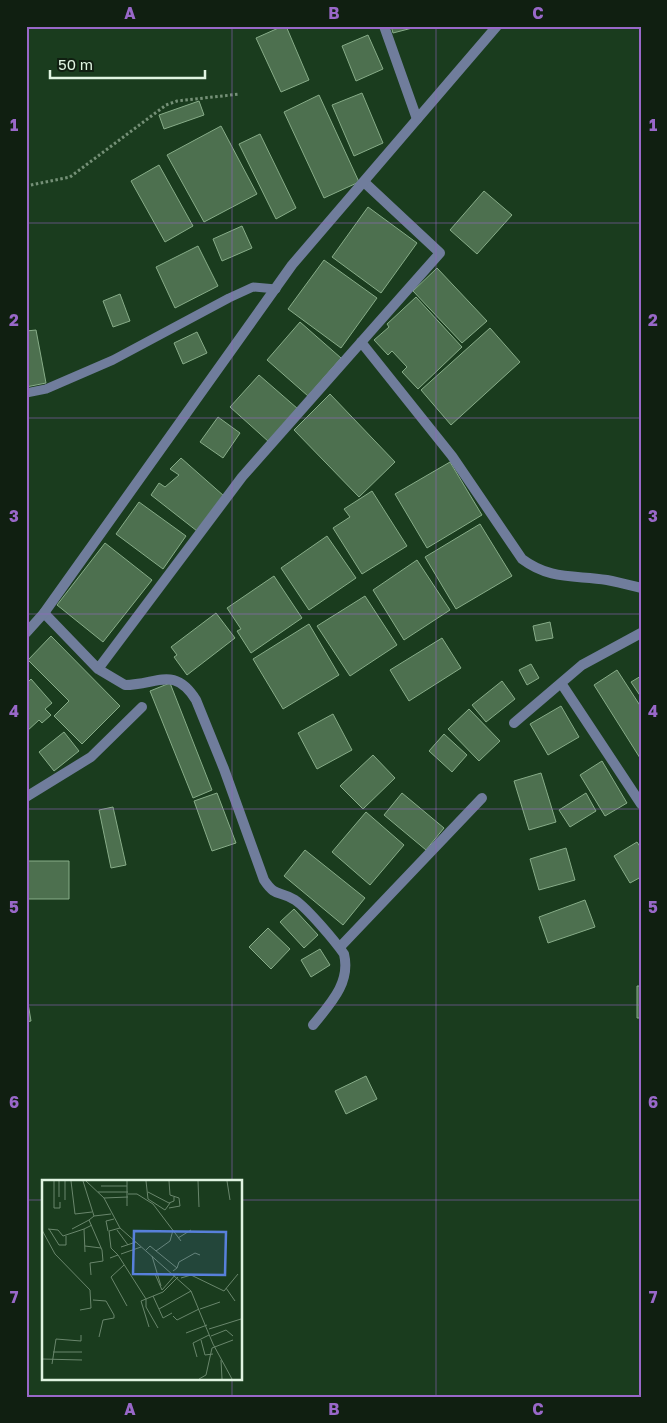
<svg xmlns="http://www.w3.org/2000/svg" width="667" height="1423" viewBox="0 0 667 1423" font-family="'Golos Text',sans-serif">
  <rect width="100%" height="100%" fill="#1a3c1e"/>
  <path fill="#4d704f" stroke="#87ac88" d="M 283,26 L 286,26 L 309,80 L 281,92 L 256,38 Z
    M 391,26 L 420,26 L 393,33 Z
    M 368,35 L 383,69 L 356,81 L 342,46 Z
    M 362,93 L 383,143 L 354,156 L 332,105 Z
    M 319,95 L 359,182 L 324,198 L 284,112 Z
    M 199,101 L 204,115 L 164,129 L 159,115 Z
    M 221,126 L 257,194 L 204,222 L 167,155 Z
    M 260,134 L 296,208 L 276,219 L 239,144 Z
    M 159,165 L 193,226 L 165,242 L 131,181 Z
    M 484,191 L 512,215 L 477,254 L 450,230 Z
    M 368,207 L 417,243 L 381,293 L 332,257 Z
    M 242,226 L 252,248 L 222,261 L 213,239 Z
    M 198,246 L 218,286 L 175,308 L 156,267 Z
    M 324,260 L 377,298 L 341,348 L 288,309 Z
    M 437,268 L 487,321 L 462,343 L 413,291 Z
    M 120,294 L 130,321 L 113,327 L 103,301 Z
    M 416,297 L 462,347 L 418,389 L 402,372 L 407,367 L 392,351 L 388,355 L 374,340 L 389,327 L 387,324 Z
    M 300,322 L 341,358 L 308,396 L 267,360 Z
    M 490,328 L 520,362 L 451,425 L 421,390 Z
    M 36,330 L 46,383 L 26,387 L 26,331 Z
    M 197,332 L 207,353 L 183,364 L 174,343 Z
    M 259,375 L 298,409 L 269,442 L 230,407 Z
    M 330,394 L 395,462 L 359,497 L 294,430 Z
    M 218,417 L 240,433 L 223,458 L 200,442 Z
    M 181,458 L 224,496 L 197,531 L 151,495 L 159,483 L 165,487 L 179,475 L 170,469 Z
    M 450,462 L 482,515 L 427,548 L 395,494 Z
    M 372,491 L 407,546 L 362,574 L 333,528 L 350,517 L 344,509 Z
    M 139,502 L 186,536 L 163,569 L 116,534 Z
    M 480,524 L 512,576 L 456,609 L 425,557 Z
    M 327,536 L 356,578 L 309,610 L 281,568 Z
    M 105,543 L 152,580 L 103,642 L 57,605 Z
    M 417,560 L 450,610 L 404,640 L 373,590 Z
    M 274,576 L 302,618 L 251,653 L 237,631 L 241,629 L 227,608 Z
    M 365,596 L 397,645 L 350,676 L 317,626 Z
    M 216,613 L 235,638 L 187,675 L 174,657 L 177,655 L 171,647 Z
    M 550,622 L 553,638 L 536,641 L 533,626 Z
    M 309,624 L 339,675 L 283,709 L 253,659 Z
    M 51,636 L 120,706 L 82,744 L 54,716 L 69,701 L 28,660 Z
    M 442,638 L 461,668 L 409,701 L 390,670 Z
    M 531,664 L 539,678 L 527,685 L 519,670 Z
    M 617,670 L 641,707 L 640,758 L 594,685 Z
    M 641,676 L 641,697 L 631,682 Z
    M 31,679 L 52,703 L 45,709 L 51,715 L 42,723 L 39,720 L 26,732 L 26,684 Z
    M 502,681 L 515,699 L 486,722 L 472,705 Z
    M 170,683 L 212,790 L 193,798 L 150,691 Z
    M 561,706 L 579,737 L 548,755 L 530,724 Z
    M 469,709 L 500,741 L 479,761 L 448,729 Z
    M 333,714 L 352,750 L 317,769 L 298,733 Z
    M 64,732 L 79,751 L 54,771 L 39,752 Z
    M 444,734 L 467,755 L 452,772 L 429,751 Z
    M 373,755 L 395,778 L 363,809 L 340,786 Z
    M 602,761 L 627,803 L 605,816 L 580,775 Z
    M 541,773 L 556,822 L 529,830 L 514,781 Z
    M 217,793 L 236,843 L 212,851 L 194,801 Z
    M 402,793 L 444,828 L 426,850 L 384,815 Z
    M 586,793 L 596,811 L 570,827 L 559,810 Z
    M 113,807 L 126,865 L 111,868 L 99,810 Z
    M 366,812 L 404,845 L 370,885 L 332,852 Z
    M 637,842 L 641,848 L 641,877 L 630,883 L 614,856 Z
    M 566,848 L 575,880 L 539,890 L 530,859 Z
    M 305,850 L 365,898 L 343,925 L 284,876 Z
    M 26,861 L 69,861 L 69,899 L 26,899 Z
    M 585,900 L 595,927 L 548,943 L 539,917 Z
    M 294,909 L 318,935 L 304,948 L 280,922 Z
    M 268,928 L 290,949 L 271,969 L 249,947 Z
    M 320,949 L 330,965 L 311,977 L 301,960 Z
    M 637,986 L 641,986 L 641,1018 L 637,1018 Z
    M 26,991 L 31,1021 L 26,1022 Z
    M 366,1076 L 377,1099 L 346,1114 L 335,1091 Z"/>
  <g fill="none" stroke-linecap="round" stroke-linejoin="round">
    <path stroke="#759077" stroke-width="3" stroke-dasharray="2.5 2.5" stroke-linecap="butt" d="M 26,186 L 70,177 L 166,105 L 177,101 L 240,94"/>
    <path stroke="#707d9c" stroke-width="9" d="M 26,393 L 46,389 L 113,360 L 229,298 L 253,287 L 276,289"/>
    <path stroke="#707d9c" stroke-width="10" d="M 384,26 L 417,119
      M 361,342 L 452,456 L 522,559 C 550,580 574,575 607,580 C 618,582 629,585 641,588
      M 44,613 L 98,669 L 242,477 L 440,253 L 364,182
      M 98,669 L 125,685 C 157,685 174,665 196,700 L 224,769 L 264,880 C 276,898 279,890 295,900 C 308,909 335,941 344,954 C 351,983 330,1004 313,1025
      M 561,683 L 641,804
      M 514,723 L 582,665 L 641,633
      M 26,797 L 91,757 L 142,707
      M 340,947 L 482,798"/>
    <path stroke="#707d9c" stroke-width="10" d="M 26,633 L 44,613 L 292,265 L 497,26"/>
  </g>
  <path fill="none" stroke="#9968c9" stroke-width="1" stroke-opacity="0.55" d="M 232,26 L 232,1182M 436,26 L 436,1397M 26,223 L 641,223M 26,418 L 641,418M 26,614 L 641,614M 26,809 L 641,809M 26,1005 L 641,1005M 26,1200 L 44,1200M 241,1200 L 641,1200M 232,1379 L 232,1397"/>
  <g transform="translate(42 1180)">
    <rect width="200" height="200" fill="#1a3c1e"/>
    <path fill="none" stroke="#69866c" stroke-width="1" d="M 12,1 L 12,28 L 18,28 L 18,22M 17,1 L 17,17M 23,1 L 23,20M 29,1 L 33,34 L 50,32M 41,1 L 52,36 L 47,40 L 60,70 L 61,81 L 48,83 L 49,95M 44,1 L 62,18 L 78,48 L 149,111 L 171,164 L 190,199M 85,1 L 85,26M 104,1 L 106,19 L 123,30 L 128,23M 127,1 L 128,15 L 137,18 L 138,26 L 127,28M 156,1 L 157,27M 185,1 L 188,20M 59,6 L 85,6M 56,12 L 86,12M 106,12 L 127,23 L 132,21 L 132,17M 86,14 L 95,14 L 111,24 L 139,61M 62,18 L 86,17M 52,36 L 69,34M 6,49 L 16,50 L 21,56 L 42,49M 7,49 L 17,65 L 24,65 L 24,56M 30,49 L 47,40M 0,50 L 13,74 L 48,110 L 49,128 L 38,130M 75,50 L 86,65M 66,51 L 64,41 L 72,39M 136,58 L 149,50M 43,66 L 59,68M 79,67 L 94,62M 104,70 L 108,66 L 135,88 L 131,91M 114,71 L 128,61 L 131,50M 43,72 L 42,49 L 50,45M 79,74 L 99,67M 76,75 L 69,68 L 67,51 L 78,48M 110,76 L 119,106M 68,78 L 76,75 L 104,119M 82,85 L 69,97 L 85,126M 135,88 L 137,82 L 153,73 L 158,75M 113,94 L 120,110 L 134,94M 139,98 L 149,95 L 182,111 L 196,94M 184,108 L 193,121M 111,116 L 121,138 L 130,133M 104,119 L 104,127 L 116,148M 51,120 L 64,121 L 72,135 L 72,138 L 61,140 L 57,157M 117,129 L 149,111M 158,129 L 178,122M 131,136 L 135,140 L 157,129M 107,147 L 99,121 L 121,112 L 136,97M 167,149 L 199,139M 144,153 L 165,145M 169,156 L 184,150 L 191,156M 159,160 L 163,175 L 171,174M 11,172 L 40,172M 155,177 L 151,163 L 167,155M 0,179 L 40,180M 179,180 L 180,199M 10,184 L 14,159 L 39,161 L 39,155M 157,199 L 164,195 L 170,168 L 191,160"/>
    <path fill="#5880db" fill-opacity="0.15" stroke="#5880db" stroke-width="2.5" d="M 92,51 L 184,52 L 183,95 L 91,94 Z"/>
    <rect width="200" height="200" fill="none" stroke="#e0f4e1" stroke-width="2.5"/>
  </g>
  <rect width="667" height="1423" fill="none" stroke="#101f11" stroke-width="55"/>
  <path d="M50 70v8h155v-8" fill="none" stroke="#e0f4e1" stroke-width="2.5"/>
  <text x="58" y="70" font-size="15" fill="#e0f4e1" stroke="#101f11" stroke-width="4" paint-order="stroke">50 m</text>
  <rect x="28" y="28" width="612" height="1368" fill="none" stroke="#9968c9" stroke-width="2"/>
  <g font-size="16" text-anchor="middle" font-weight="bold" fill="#9968c9">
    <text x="130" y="19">A</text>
    <text x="334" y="19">B</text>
    <text x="538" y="19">C</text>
    <text x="14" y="131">1</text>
    <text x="653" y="131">1</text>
    <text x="14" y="326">2</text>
    <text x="653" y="326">2</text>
    <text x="14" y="522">3</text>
    <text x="653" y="522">3</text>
    <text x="14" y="717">4</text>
    <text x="653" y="717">4</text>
    <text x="14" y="913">5</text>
    <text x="653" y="913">5</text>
    <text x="14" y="1108">6</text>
    <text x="653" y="1108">6</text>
    <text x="14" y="1303">7</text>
    <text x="653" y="1303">7</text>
    <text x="130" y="1415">A</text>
    <text x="334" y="1415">B</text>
    <text x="538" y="1415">C</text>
  </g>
</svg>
